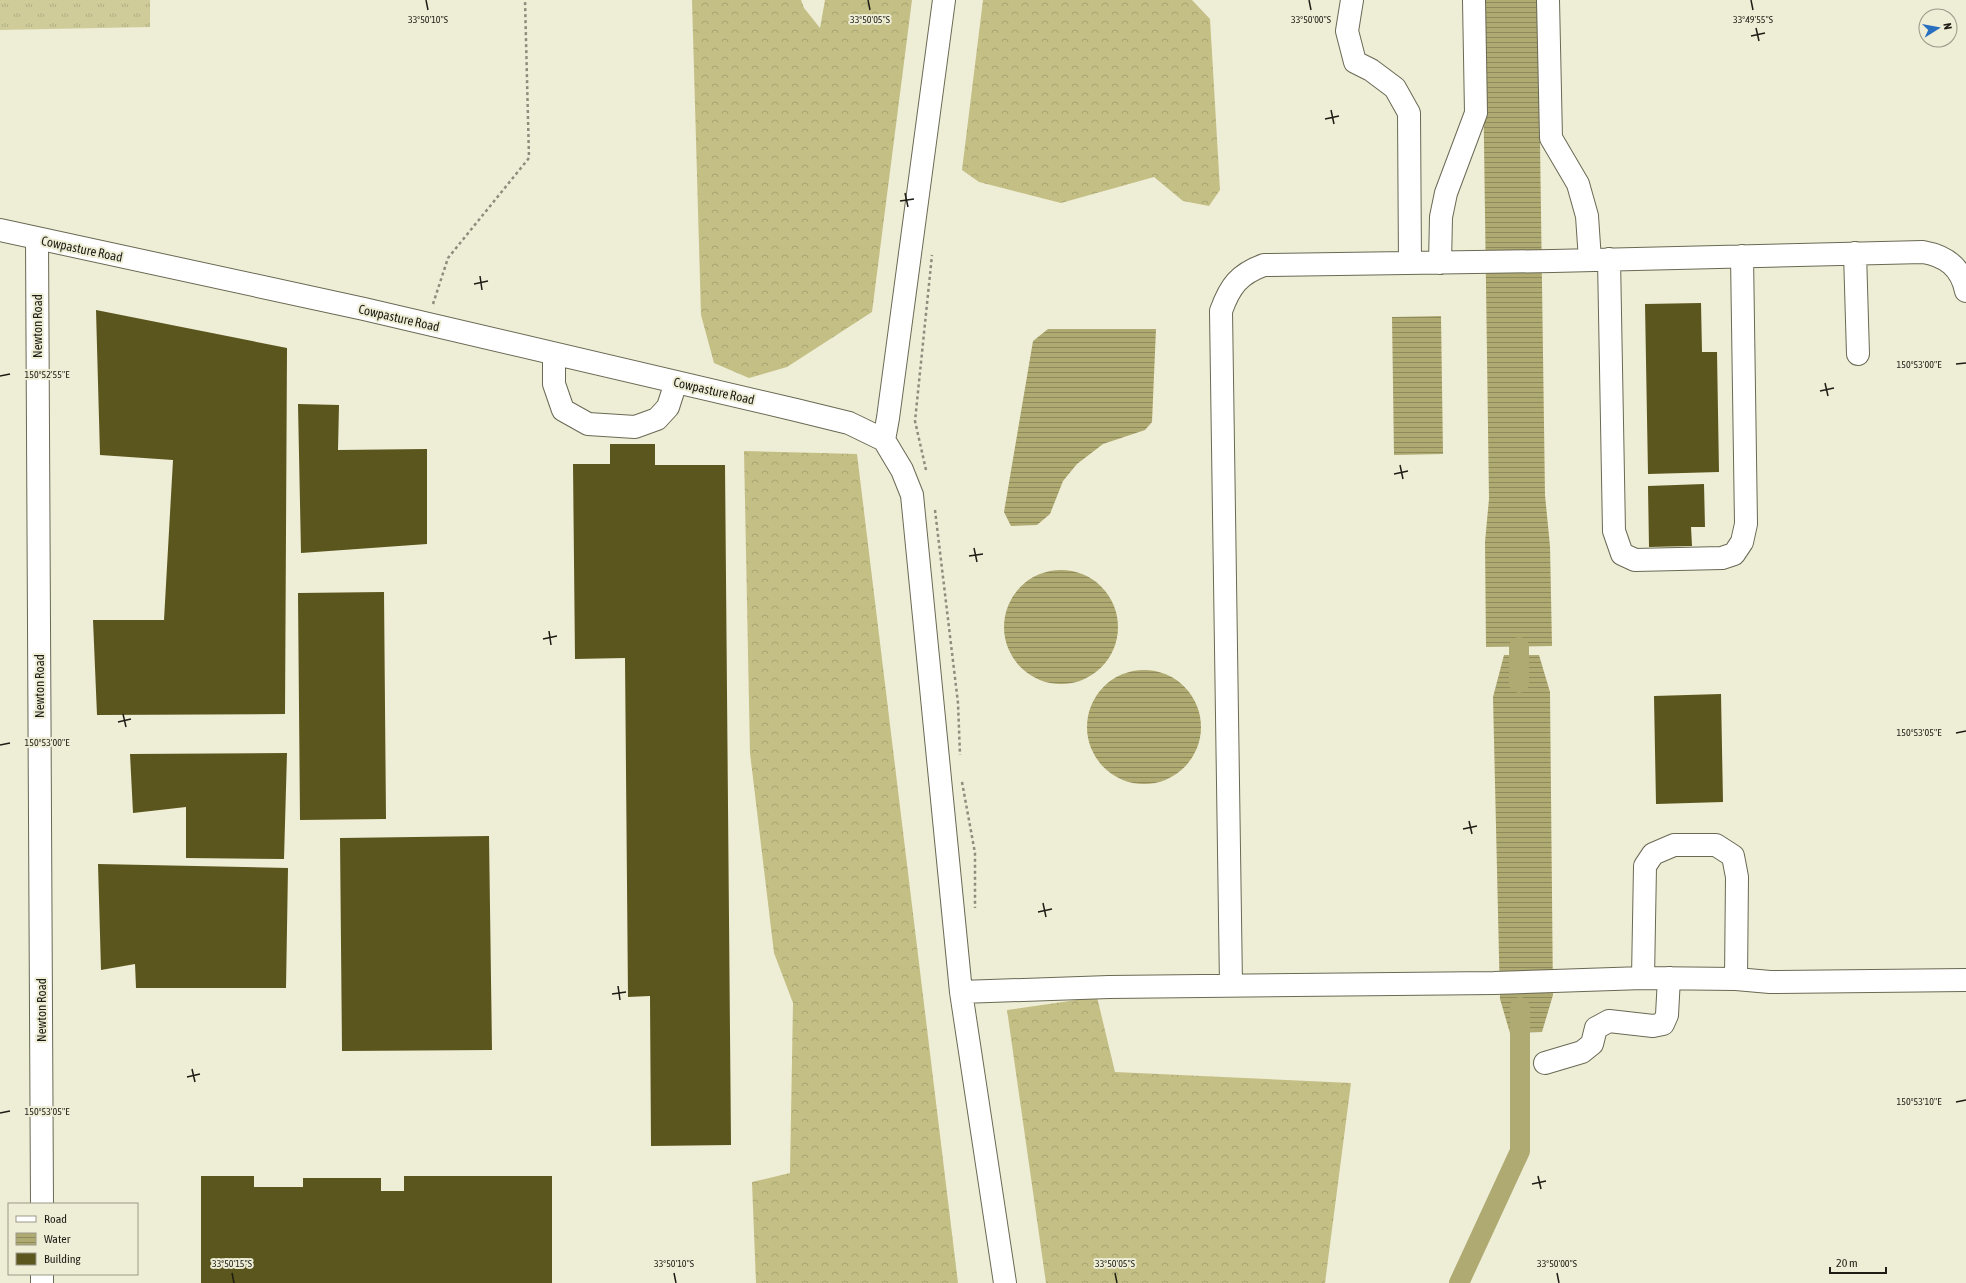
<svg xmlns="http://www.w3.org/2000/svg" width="1966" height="1283" viewBox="0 0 1966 1283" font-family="'Asap Condensed',sans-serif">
  <defs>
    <pattern id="grass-tufts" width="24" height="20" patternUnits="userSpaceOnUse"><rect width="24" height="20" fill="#cfcc9a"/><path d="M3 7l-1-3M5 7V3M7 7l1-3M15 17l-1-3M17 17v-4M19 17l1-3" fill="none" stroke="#b1af84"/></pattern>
    <pattern id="forest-crowns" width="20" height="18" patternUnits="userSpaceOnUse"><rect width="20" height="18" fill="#c4bf85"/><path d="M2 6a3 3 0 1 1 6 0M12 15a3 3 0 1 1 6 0" fill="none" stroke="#a8a472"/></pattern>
    <pattern id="water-rules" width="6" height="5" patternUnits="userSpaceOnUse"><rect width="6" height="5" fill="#afaa71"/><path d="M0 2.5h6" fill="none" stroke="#8e8a5c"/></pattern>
  </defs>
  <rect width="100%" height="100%" fill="#eeedd6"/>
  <path fill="url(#grass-tufts)" d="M 0,0 L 150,0 L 150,27 L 0,30 Z"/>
  <path fill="url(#forest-crowns)" d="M 692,0 L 801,0 L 804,8 L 820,28 L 825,0 L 912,0 L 872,312 L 787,367 L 749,378 L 714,363 L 701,315 Z
    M 983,0 L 1192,0 L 1210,19 L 1220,190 L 1209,206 L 1183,201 L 1154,177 L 1061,203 L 979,182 L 962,170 Z
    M 744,451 L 857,454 L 958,1283 L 756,1283 L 752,1182 L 790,1173 L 793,1003 L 774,953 L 750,753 Z
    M 1097,997 L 1115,1072 L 1351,1083 L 1325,1283 L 1046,1283 L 1007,1010 Z"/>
  <path fill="url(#water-rules)" d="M 1482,0 L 1538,0 L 1545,495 L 1550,546 L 1552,646 L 1486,647 L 1485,542 L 1489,499 Z
    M 1441,316 L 1443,454 L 1394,455 L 1392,317 Z
    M 1048,329 L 1156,329 L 1152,422 L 1145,430 L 1103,444 L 1077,464 L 1063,481 L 1050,514 L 1037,525 L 1011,526 L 1004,512 L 1033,341 Z
    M1004 627a57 57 0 1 1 114 0a57 57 0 1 1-114 0Z
    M 1504,655 L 1539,655 L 1550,692 L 1553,995 L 1542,1032 L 1510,1033 L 1500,999 L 1493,697 Z
    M1087 727a57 57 0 1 1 114 0a57 57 0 1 1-114 0Z"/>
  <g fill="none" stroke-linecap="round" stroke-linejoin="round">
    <path stroke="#afaa71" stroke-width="20" d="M 1519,647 L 1519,683
      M 1459,1283 L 1520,1151 L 1520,1007"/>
  </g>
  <path fill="#5b561d" d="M 1701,303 L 1702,352 L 1717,352 L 1719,472 L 1648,474 L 1645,304 Z
    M 96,310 L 287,348 L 285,714 L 97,715 L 93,620 L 164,620 L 173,460 L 100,455 Z
    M 298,404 L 339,405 L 338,450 L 427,449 L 427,544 L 301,553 Z
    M 610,444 L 655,444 L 655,465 L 725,465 L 731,1145 L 651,1146 L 650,996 L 628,997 L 625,658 L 575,659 L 573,464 L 610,464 Z
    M 1704,484 L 1705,527 L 1691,527 L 1692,546 L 1649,547 L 1648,486 Z
    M 384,592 L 386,819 L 300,820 L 298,593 Z
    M 1721,694 L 1723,802 L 1656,804 L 1654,696 Z
    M 287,753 L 284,859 L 186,858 L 186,807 L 133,813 L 130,754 Z
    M 489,836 L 492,1050 L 342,1051 L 340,838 Z
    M 98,864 L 288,868 L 286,988 L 136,988 L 135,964 L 101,970 Z
    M 201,1176 L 254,1176 L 254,1187 L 303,1187 L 303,1178 L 381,1178 L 381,1191 L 404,1191 L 404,1176 L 552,1176 L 552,1283 L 201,1283 Z"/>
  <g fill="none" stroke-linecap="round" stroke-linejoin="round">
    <g stroke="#6a6954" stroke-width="24">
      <path id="minor" d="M 1352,0 L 1347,31 L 1355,62 L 1371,70 L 1395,88 L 1409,113 L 1410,263
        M 1548,0 L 1551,138 L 1578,184 L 1587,216 L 1590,260
        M 0,230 L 364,309 L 796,410 L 849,423 L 884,440 L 902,470 L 912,495 L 961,992 L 1005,1283
        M 37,239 L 42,1204
        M 1855,253 L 1858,354
        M 1609,259 L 1614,531 L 1622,554 L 1635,560 L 1722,558 L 1734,554 L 1742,542 L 1746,524 L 1742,256
        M 1440,263 L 1441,217 L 1446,193 L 1476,113 L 1474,0
        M 554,354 L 554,384 L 563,410 L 588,424 L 635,427 L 657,419 L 668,407 L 676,382
        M 884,440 L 888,418 L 944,0
        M 1643,978 L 1645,866 L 1653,854 L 1674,845 L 1716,845 L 1733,856 L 1737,877 L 1736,979
        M 1231,985 L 1221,311 C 1230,286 1239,274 1264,265 L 1553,261 L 1923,252 C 1946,256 1961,267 1966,291
        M 961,992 L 1109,987 L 1494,983 L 1643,978 L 1736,979 L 1770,982 L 1966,980
        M 1545,1063 L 1582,1052 L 1592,1044 L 1596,1028 L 1609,1021 L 1653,1026 L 1663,1024 L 1667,1015 L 1669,978
        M 42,1274 L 42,1283"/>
    </g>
    <path stroke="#8e8d7d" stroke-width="2.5" stroke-dasharray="3 3" stroke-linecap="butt" d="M 433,304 L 448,258 L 529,158 L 525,0
      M 926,470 L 915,421 L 932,255
      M 935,510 L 958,703 L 960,755
      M 962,782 L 975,853 L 975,908"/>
    <use href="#minor" stroke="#fff" stroke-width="22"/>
  </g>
  <path fill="none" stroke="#1e1d15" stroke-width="1.5" d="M 426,0 L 428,10M 868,0 L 870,10M 1309,0 L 1311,10M 1751,0 L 1753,10M 1756,28 L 1759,41M 1751,36 L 1765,33M 1331,110 L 1334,124M 1325,119 L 1339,116M 905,193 L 908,207M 900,201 L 914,199M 480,276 L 482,290M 474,284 L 488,281M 1956,364 L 1966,363M 0,376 L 10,374M 1825,383 L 1828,396M 1820,391 L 1834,388M 1400,465 L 1403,479M 1394,474 L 1408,471M 974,548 L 977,562M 969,556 L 983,554M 549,631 L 551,645M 543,639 L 557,636M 123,714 L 126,727M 118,722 L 131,719M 1956,733 L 1966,731M 0,745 L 10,743M 1469,821 L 1472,834M 1463,829 L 1477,826M 1043,903 L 1046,917M 1038,912 L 1052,909M 618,986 L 620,1000M 612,994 L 626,992M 192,1069 L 195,1082M 187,1077 L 200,1074M 1956,1102 L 1966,1100M 0,1113 L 10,1111M 1538,1176 L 1541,1189M 1532,1184 L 1546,1181M 232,1273 L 234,1283M 674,1273 L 676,1283M 1115,1273 L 1117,1283M 1557,1273 L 1559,1283"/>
  <g text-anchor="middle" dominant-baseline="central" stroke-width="4" stroke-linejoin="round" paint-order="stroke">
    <g font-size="13" fill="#1e1d15" stroke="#eeedd6">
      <text transform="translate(82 249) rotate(12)">Cowpasture Road</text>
      <text transform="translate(399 318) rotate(13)">Cowpasture Road</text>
      <text transform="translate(37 326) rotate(-90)">Newton Road</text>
      <text transform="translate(714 391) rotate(13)">Cowpasture Road</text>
      <text transform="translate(39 686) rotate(-90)">Newton Road</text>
      <text transform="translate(41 1010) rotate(-90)">Newton Road</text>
    </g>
  </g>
  <g font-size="10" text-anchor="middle" fill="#1e1d15" stroke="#eeedd6" stroke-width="4" stroke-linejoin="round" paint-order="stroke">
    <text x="428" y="23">33°50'10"S</text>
    <text x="870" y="23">33°50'05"S</text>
    <text x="1311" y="23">33°50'00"S</text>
    <text x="1753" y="23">33°49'55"S</text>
    <text x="1919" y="368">150°53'00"E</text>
    <text x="47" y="378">150°52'55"E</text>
    <text x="1919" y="736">150°53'05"E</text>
    <text x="47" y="746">150°53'00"E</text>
    <text x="1919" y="1105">150°53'10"E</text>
    <text x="47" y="1115">150°53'05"E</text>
    <text x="232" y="1267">33°50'15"S</text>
    <text x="674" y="1267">33°50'10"S</text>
    <text x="1115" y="1267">33°50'05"S</text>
    <text x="1557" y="1267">33°50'00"S</text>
  </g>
  <rect x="8" y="1203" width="130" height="72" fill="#eeedd6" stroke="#9b9a89"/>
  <rect x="16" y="1216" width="20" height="6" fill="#ffffff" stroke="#9b9a89"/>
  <text x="44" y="1223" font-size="12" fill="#1e1d15">Road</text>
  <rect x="16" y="1233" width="20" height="12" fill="url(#water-rules)" stroke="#9b9a89"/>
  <text x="44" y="1243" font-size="12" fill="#1e1d15">Water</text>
  <rect x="16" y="1253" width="20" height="12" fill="#5b561d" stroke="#9b9a89"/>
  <text x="44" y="1263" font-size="12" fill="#1e1d15">Building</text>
  <g transform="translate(1938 28) rotate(79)"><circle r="19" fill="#eeedd6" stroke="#9b9a89"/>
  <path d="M0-3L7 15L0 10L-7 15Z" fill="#286fbf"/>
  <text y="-6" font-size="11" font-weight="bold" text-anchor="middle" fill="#1e1d15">N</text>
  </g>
  <path d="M1830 1267v6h56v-6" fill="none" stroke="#1e1d15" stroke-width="2"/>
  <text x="1836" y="1267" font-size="12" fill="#1e1d15" stroke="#eeedd6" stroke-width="3" paint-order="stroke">20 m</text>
</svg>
